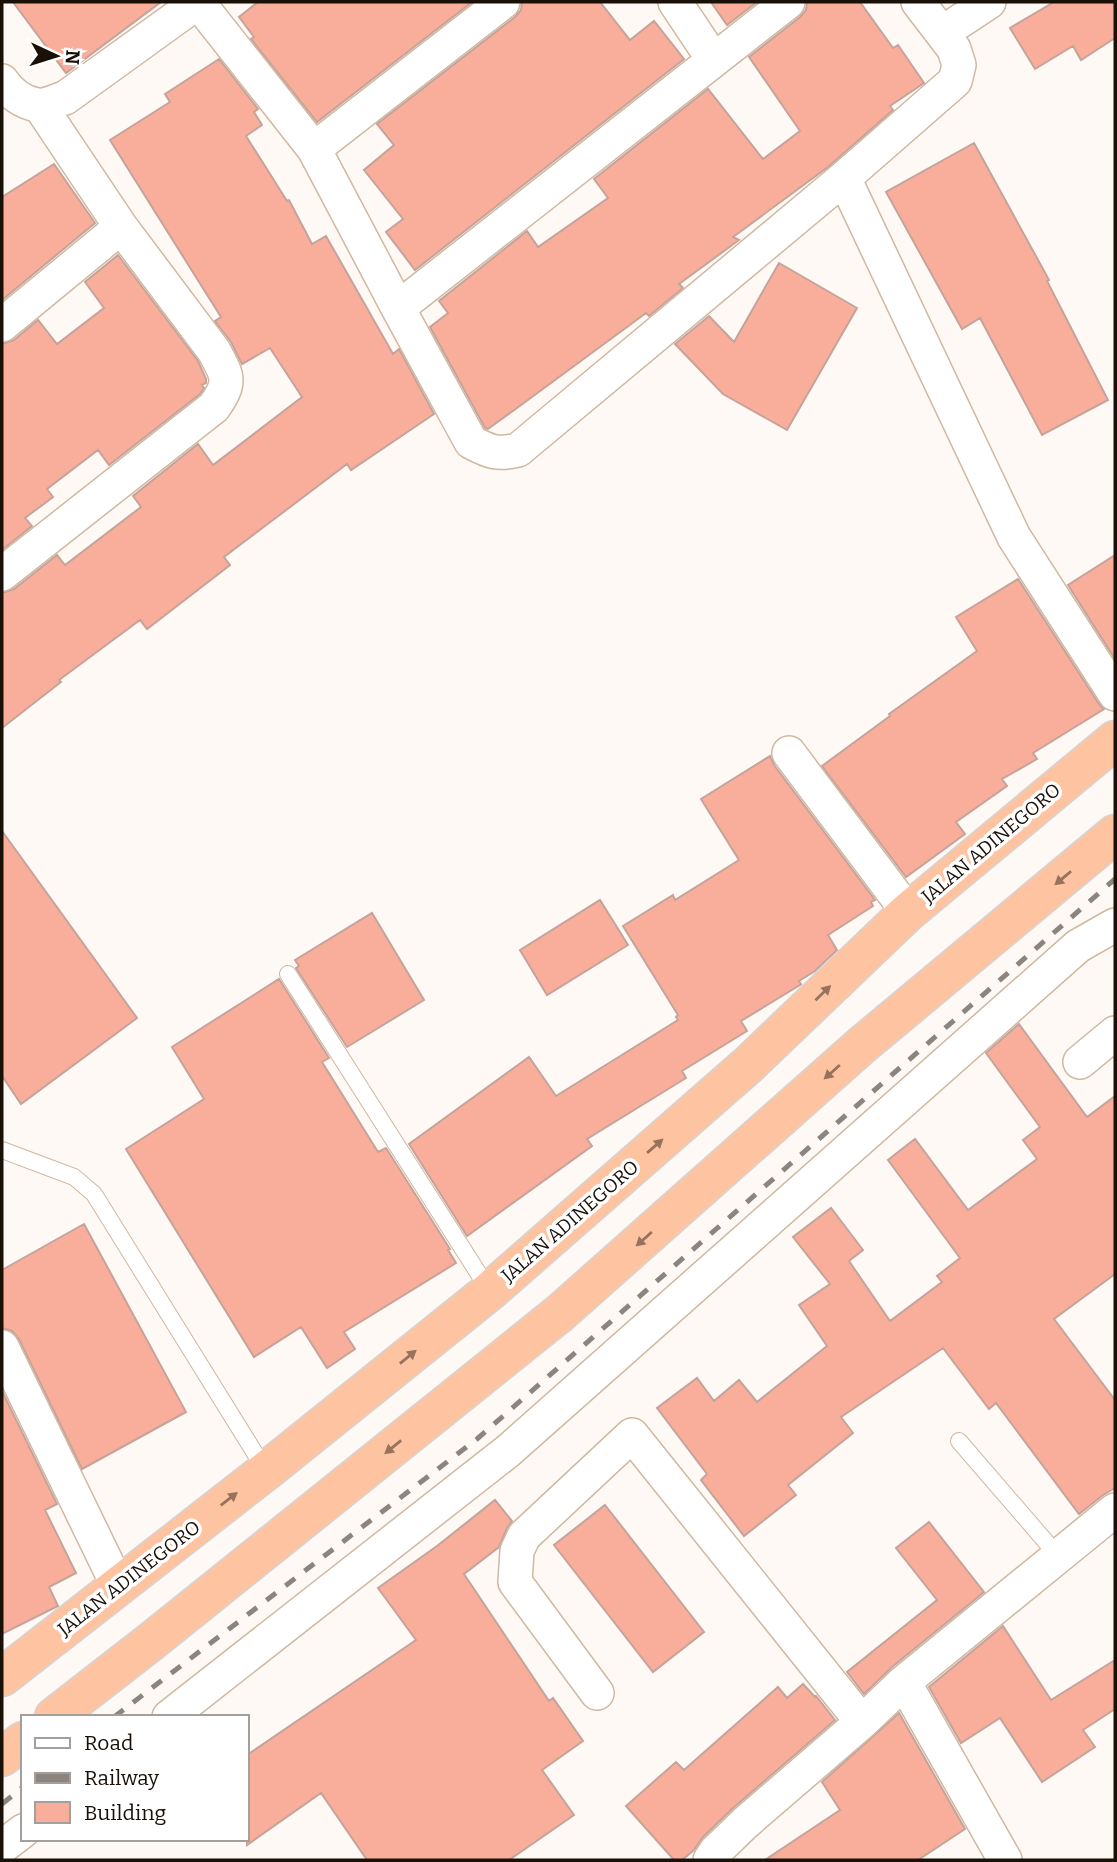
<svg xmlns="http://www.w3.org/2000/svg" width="1117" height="1862" viewBox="0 0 1117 1862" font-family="Bitter,serif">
  <rect width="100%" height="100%" fill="#fef9f4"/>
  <path fill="#f9ae9c" stroke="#c5a39b" stroke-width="2" d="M 13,2 L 161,2 L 66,73 Z
    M 258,2 L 472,2 L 317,122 L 251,39 L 254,37 L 239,17 Z
    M 522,2 L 600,2 L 630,40 L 654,21 L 684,59 L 415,270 L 386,232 L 403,219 L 364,170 L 394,145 L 377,124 L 515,17 L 521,10 Z
    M 711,2 L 757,2 L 727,25 Z
    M 807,2 L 860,2 L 893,48 L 898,45 L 924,83 L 890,106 L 893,110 L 828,167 L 733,237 L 739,240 L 679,284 L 683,288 L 649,316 L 646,313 L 517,408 L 488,429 L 485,428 L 430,327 L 448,313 L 439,301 L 527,231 L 538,247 L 608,198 L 594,179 L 708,89 L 763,159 L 800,131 L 749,57 L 800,17 L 806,10 Z
    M 1054,2 L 1115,2 L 1115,38 L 1081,60 L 1073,46 L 1035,69 L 1010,28 Z
    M 219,59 L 258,109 L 254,112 L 262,125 L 246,136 L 287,201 L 289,200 L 312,244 L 326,236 L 393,354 L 399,349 L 434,414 L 351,470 L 347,464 L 224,557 L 230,565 L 147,629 L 140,620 L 59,680 L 61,682 L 2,728 L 2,593 L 14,589 L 57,555 L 65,565 L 141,507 L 133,496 L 198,444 L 213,465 L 302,397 L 270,348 L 242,364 L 231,342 L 215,321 L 221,317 L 110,140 L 170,102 L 165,94 Z
    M 974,143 L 1049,280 L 1047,281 L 1108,400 L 1042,435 L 980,318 L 962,329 L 886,192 Z
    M 54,164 L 95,223 L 2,300 L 2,197 Z
    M 118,255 L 198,361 L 206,379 L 206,383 L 202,385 L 204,388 L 200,394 L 109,465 L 98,450 L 47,489 L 53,497 L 25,518 L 32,526 L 2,550 L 2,344 L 14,340 L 38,320 L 57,344 L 104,308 L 85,282 Z
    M 779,263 L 857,308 L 787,430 L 723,394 L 675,344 L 709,316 L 734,342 Z
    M 1115,555 L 1115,659 L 1068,585 Z
    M 1018,579 L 1099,704 L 1104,709 L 1033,753 L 1037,759 L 1002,779 L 1007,786 L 956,822 L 965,834 L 906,877 L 822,766 L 890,716 L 889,714 L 977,651 L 956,617 Z
    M 770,756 L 774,765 L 875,900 L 871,902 L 873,906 L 828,935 L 837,950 L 815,971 L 799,981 L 801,984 L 800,985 L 741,1021 L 747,1031 L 682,1071 L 686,1078 L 587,1139 L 592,1146 L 467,1236 L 409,1144 L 529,1057 L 556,1096 L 678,1020 L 676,1017 L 678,1015 L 623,926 L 673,895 L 675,900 L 739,860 L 701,799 Z
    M 2,831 L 137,1018 L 21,1104 L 2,1076 Z
    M 600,900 L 628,945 L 547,995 L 520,950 Z
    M 372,913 L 424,1000 L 347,1047 L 296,968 L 299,966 L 295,960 Z
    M 279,979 L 329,1058 L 322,1062 L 378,1152 L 386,1148 L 450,1249 L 448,1250 L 456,1263 L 344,1332 L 355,1349 L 327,1368 L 301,1327 L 254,1357 L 126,1149 L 204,1099 L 172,1047 Z
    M 1019,1024 L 1087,1117 L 1115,1096 L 1115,1274 L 1054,1319 L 1115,1400 L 1115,1488 L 1103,1495 L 1079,1514 L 996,1403 L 989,1409 L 943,1348 L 841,1417 L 853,1433 L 788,1485 L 796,1495 L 744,1536 L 701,1480 L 707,1474 L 657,1408 L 697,1378 L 714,1401 L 739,1380 L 757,1402 L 827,1346 L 799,1305 L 830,1284 L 793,1237 L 831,1208 L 863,1250 L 849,1261 L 890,1321 L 942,1282 L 937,1276 L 960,1258 L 888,1160 L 915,1139 L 968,1210 L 1037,1159 L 1023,1140 L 1040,1127 L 986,1053 Z
    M 84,1224 L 186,1412 L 82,1469 L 19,1339 L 12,1331 L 2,1328 L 2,1270 Z
    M 2,1391 L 57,1504 L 45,1510 L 76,1573 L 49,1587 L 58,1606 L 2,1634 Z
    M 495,1500 L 512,1521 L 507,1528 L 499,1547 L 464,1574 L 549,1701 L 553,1698 L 583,1741 L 542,1770 L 574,1815 L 509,1860 L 367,1860 L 321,1793 L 247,1845 L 247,1755 L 416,1640 L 378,1588 L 437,1546 Z
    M 605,1505 L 704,1632 L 653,1672 L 554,1545 Z
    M 929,1522 L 984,1592 L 892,1667 L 864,1694 L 847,1672 L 937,1600 L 896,1548 Z
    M 1003,1626 L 1051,1700 L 1115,1660 L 1115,1709 L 1083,1730 L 1095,1747 L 1042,1782 L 1000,1718 L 961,1743 L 929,1687 Z
    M 803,1684 L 815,1697 L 816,1696 L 835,1720 L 732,1809 L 703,1837 L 694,1850 L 682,1860 L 674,1860 L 626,1806 L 676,1762 L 684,1770 L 778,1687 L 787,1698 Z
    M 899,1713 L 965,1829 L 918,1860 L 765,1860 L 840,1810 L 822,1782 Z"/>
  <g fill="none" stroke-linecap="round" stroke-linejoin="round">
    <g stroke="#d0b8a1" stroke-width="18">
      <path id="service" d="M 288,974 L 489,1290
        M 2,1150 L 74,1177 L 94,1194 L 266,1471
        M 959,1441 L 1059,1557"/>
    </g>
    <g stroke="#d0b8a1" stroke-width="36">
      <path id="minor" d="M 198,2 L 314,149 L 398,308 L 471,442 C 490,452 497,455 518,450 L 844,178 L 1014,537 L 1115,694
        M 675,2 L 713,59
        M 942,33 L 989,2
        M 2,81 C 10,93 23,103 38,105 C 46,106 57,100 65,98 L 198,2
        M 314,149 L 503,2
        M 844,178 L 955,81 L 959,65 L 954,49 L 918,2
        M 398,308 L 788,2
        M 2,325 L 121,227
        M 2,574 L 214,407 C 232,381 228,377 214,351 L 121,227 L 40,106
        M 789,753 L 908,912
        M 1080,1062 L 1115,1033
        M 2,1347 L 118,1586
        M 904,1682 L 1005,1860
        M 597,1693 L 515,1582 L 517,1551 L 524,1536 L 632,1435 L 862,1722
        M 169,1717 L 508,1451 L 1078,946 L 1115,925
        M 2,1847 L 23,1831
        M 710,1860 L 716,1851 L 745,1823 L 862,1722 L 904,1682 L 1115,1510"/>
    </g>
    <g stroke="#d6d4d3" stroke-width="41">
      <path id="trunk" d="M 2,1677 L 266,1471 L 490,1291 L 748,1065 L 908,912 L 1115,740
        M 54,1717 L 153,1640 L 560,1313 L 862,1045 L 1115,834
        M 2,1757 L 23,1741"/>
    </g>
    <use href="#service" stroke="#fff" stroke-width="16"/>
    <use href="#minor" stroke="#fff" stroke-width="33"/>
    <use href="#trunk" stroke="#fec3a0" stroke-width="38"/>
    <path stroke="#8c857f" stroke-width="5" stroke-dasharray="12 12" stroke-linecap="butt" d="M 114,1717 L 477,1439 L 1115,879
      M 2,1804 L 23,1787"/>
  </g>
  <defs><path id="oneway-solid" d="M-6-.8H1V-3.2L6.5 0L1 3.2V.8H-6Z" transform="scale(1.75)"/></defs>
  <g fill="#97725c">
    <use href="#oneway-solid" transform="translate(1063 878) rotate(140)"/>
    <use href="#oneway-solid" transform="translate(823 993) rotate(-44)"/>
    <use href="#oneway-solid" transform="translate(832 1072) rotate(138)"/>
    <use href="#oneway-solid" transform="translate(655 1146) rotate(-41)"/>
    <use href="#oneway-solid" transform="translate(644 1239) rotate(138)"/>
    <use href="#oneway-solid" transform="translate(408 1357) rotate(-39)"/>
    <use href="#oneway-solid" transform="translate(393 1447) rotate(141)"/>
    <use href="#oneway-solid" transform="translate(229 1499) rotate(-38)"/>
  </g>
  <g text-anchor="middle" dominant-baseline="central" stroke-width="7" stroke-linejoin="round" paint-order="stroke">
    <g font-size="19" fill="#191008" stroke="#fff">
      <text transform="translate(991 843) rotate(-40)">JALAN ADINEGORO</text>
      <text transform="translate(570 1221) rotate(-41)">JALAN ADINEGORO</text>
      <text transform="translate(129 1578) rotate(-38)">JALAN ADINEGORO</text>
    </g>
  </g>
  <rect width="1117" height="1862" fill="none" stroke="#191008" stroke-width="7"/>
  <rect x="21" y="1715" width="228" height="126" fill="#ffffff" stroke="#a39f9c" stroke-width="2"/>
  <rect x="35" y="1738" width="35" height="10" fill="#ffffff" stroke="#a39f9c" stroke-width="2"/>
  <text x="84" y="1750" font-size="21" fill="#191008">Road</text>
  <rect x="35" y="1773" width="35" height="10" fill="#8c857f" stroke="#a39f9c" stroke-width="2"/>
  <text x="84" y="1785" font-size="21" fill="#191008">Railway</text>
  <rect x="35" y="1802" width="35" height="21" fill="#f9ae9c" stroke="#a39f9c" stroke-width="2"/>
  <text x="84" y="1820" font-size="21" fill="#191008">Building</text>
  <g transform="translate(56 56) rotate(94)" stroke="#ffffff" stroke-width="5" paint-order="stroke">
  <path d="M0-5L12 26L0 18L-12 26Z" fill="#191008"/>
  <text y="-10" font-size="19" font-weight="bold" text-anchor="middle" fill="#191008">N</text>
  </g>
</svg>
